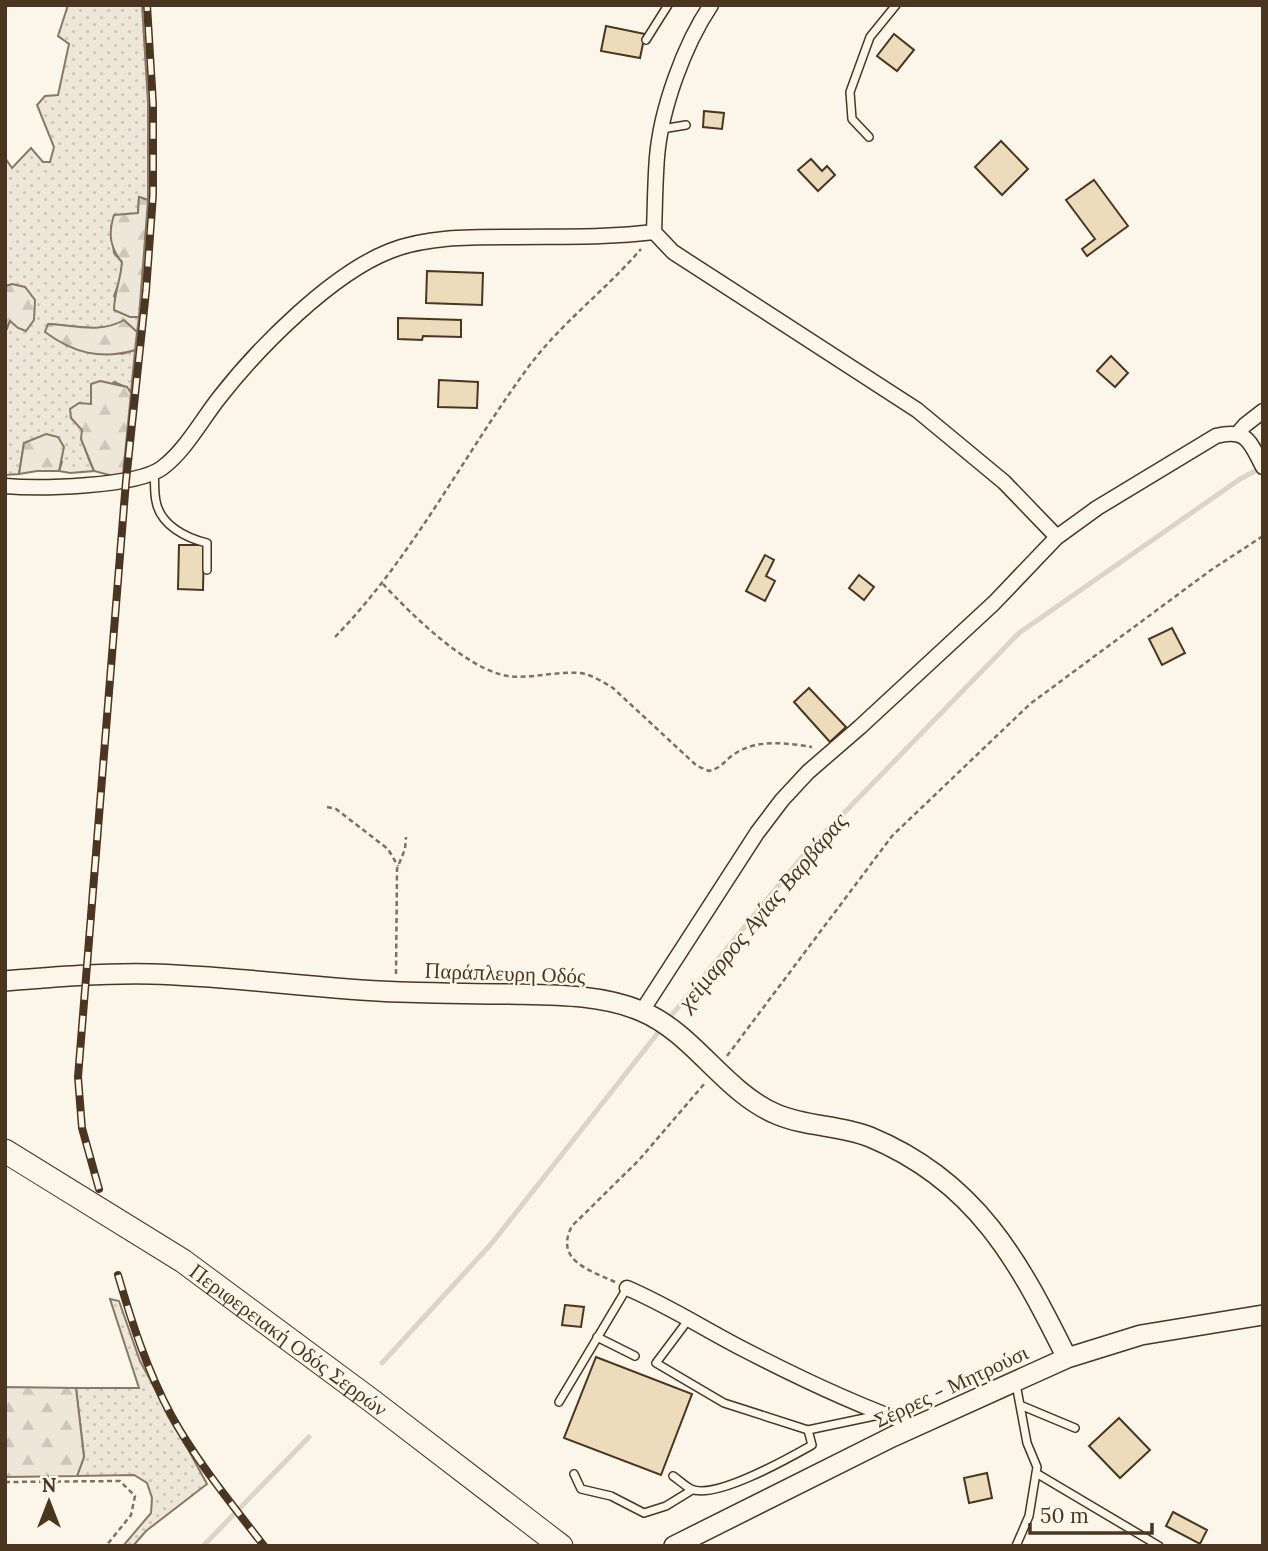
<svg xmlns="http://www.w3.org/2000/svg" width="1268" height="1551" viewBox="0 0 1268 1551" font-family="Lora,serif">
  <defs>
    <pattern id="grass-dots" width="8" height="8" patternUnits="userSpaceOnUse" patternTransform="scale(1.75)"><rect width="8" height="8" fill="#ede6d9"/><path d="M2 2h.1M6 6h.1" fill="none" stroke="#cdc6ba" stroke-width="1.8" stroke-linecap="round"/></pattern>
    <pattern id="forest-firs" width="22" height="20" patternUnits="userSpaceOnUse" patternTransform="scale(1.75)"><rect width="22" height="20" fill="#ede6d9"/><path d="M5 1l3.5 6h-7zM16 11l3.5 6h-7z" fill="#cdc6ba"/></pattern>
  </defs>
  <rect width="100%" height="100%" fill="#fbf6e9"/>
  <path fill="url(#grass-dots)" stroke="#887966" stroke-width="2" d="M 68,5 L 142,5 L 148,103 L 148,200 L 139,197 L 138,213 L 111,226 L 114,253 L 122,262 L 121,277 L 114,296 L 130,317 L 139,317 L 137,332 L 124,321 C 100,334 74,325 48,324 L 122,354 L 135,350 L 131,392 L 126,387 L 114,382 C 80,414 74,428 94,471 L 70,473 L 59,471 L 62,462 L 24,443 L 19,474 L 5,475 L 5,158 L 12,168 L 31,148 L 43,162 L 50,162 L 54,147 L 37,105 L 45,96 L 58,95 L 69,44 L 58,36 Z
    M 110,1299 L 119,1301 L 140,1361 L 207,1484 L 146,1531 L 133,1546 L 123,1546 L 151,1513 L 152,1498 L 147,1483 L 134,1475 L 77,1476 L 84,1457 L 76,1388 L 139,1388 Z"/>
  <path fill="url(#forest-firs)" stroke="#887966" stroke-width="2" d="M 139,197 L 148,200 L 139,317 L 130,317 L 114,310 C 114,293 121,279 122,262 C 110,248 108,234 114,215 L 138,213 Z
    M 12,284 L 25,287 L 35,300 L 34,320 L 26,331 L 18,328 L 10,321 L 5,333 L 5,286 Z
    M 124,320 L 137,332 L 135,350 C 101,360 73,353 45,332 L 48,324 C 73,325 100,334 124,320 Z
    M 100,381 L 127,387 L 131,393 L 123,474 L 113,476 L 94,471 L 81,439 L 82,430 L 71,418 L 70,409 L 79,403 L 91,404 L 91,384 Z
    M 46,434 L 58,437 L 64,447 L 59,471 L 37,471 L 19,474 L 24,443 Z
    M 5,1387 L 76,1388 L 84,1457 L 77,1476 L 5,1477 Z"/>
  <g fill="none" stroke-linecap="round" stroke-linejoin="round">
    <path stroke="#dcd4c6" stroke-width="5" d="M 667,1021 L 807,851 L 1019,633 L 1240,479 L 1263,467
      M 382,1363 L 492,1243 L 661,1029
      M 203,1546 L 309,1437"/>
  </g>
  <path fill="#ecdcbc" stroke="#4a3520" stroke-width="2" d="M 606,26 L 645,34 L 640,58 L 601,51 Z
    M 894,34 L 914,50 L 897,71 L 877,56 Z
    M 704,111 L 724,113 L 722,129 L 703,127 Z
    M 1001,141 L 1028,169 L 1002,195 L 975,167 Z
    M 811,159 L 822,171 L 827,166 L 835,175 L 818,191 L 798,170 Z
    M 1094,180 L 1128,226 L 1087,256 L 1082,249 L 1095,239 L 1066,200 Z
    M 427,271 L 483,273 L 482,305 L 426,303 Z
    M 398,318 L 461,320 L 461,337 L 423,336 L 422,340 L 398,339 Z
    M 1111,356 L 1128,373 L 1115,387 L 1097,371 Z
    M 439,380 L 478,382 L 477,408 L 438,407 Z
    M 179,545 L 204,545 L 203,590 L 178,589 Z
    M 765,555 L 774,560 L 766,576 L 775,581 L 765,601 L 746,591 Z
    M 859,575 L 874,587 L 864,600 L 849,588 Z
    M 1172,628 L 1185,653 L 1162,665 L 1149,639 Z
    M 809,688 L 846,727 L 830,742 L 794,702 Z
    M 565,1305 L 584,1307 L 581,1327 L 562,1325 Z
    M 596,1357 L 692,1394 L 661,1475 L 564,1438 Z
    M 1119,1418 L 1150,1450 L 1120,1478 L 1089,1446 Z
    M 987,1473 L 992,1498 L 969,1503 L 964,1478 Z
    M 1173,1512 L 1207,1530 L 1200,1544 L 1166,1526 Z"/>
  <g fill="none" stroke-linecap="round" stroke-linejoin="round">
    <g stroke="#4a3520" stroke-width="10">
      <path id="service" d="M 646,40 L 668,5
        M 662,129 L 686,125
        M 869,137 L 852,119 L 850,92 L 870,37 L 896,5
        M 154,472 C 155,482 154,492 156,501 C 160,525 186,538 207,543 L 207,570
        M 597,1337 L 635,1356
        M 559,1402 L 627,1288
        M 1020,1405 L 1075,1428
        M 808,1430 L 879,1415
        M 1036,1473 L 1159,1546
        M 574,1474 L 581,1489 L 611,1496 L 644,1513 L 666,1506 L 692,1490
        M 673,1476 C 679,1480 685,1486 691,1489 C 715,1500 789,1458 812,1445 L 808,1430 L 724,1403 L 656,1363 L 689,1319
        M 1016,1546 L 1029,1516 L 1037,1467 L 1027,1443 L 1016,1384"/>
    </g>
    <g stroke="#4a3520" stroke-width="17">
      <path id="minor" d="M 654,232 C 655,207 655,182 657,157 C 661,109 684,45 711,5
        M 1238,433 L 1245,425 L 1263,411
        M 5,486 C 38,489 136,487 162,468 C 185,451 201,421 219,398 C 258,348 331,274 390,251 C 425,237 468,237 505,237 C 555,236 605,238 654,232 L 673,252 L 917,410 L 1004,482 L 1057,537
        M 642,1011 L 757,833 L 782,800 L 808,772 L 860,727 L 994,603 L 1057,537 L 1097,508 L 1216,436 C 1247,428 1250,442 1263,467
        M 627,1288 C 669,1306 706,1330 745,1350 C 801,1379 858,1406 916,1426"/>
    </g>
    <g stroke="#4a3520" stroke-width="22">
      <path id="tertiary" d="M 5,981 C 54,977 102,973 151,974 C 234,976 317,989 400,992 C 436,993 473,994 509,994 C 553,995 600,994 641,1011 C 694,1033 723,1091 776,1114 C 806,1127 840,1125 870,1137 C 976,1181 1019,1261 1067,1358
        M 674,1546 L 892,1437 L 1067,1358 L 1141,1335 L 1263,1315"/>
    </g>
    <g stroke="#4a3520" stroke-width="25">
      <g id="primary">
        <path id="s1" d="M 5,1151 L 183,1261 L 372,1401 L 561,1546"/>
      </g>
    </g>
    <path stroke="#7f6f5c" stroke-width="2.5" stroke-dasharray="5 3.5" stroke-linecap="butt" d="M 383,584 C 410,613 467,670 508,676 C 532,679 555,671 579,673 C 591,674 603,682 613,688 L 697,766 L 709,771 C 724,767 724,760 736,753 C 758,739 787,743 812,747
      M 335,637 C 411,559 461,460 524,373 C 557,326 604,292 641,249
      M 327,807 L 336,809 L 388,849 L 398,866
      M 396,974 L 397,869 L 405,849 L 406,837
      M 727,1056 L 892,836 L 1030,704 L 1211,570 L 1263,536
      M 615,1282 C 589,1270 554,1260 572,1226 L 639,1160 L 705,1083
      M 5,1482 L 120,1481 L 135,1496 L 131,1515 L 106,1546"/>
    <use href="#service" stroke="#fbf6e9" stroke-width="7"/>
    <use href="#minor" stroke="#fbf6e9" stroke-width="14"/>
    <use href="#tertiary" stroke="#fbf6e9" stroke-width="19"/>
    <use href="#primary" stroke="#fbf6e9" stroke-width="23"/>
    <g stroke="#4a3520" stroke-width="8">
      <path id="rail" d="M 99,1189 L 82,1128 L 78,1077 L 126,481 L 146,291 L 153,195 L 153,104 L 147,5
        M 118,1275 C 132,1323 147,1370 171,1415 C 197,1462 231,1503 264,1546"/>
    </g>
    <use href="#rail" stroke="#fbf6e9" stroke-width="5" stroke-dasharray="16" stroke-linecap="butt"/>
  </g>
  <g text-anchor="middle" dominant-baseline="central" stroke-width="5" stroke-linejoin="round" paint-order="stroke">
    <g font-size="21" fill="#4a3520" stroke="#fbf6e9">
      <text transform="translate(505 973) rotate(2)">Παράπλευρη Οδός</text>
      <text stroke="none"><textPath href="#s1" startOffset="341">Περιφερειακή Οδός Σερρών</textPath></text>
      <text transform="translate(951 1386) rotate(-25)">Σέρρες - Μητρούσι</text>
    </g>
    <g font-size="23" font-style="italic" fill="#4a3520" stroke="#fbf6e9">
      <text transform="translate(762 911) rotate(-50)">χείμαρρος Αγίας Βαρβάρας</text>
    </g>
  </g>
  <rect width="1268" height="1551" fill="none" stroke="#4a3520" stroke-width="14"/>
  <g transform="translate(49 1502)" stroke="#fbf6e9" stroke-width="5" paint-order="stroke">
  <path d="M0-5L12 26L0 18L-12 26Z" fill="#4a3520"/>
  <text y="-10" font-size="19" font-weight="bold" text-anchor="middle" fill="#4a3520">N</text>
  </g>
  <path d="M1030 1523v10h122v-10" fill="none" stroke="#4a3520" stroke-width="3.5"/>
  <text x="1040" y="1523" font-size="21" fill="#4a3520" stroke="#fbf6e9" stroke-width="5" paint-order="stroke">50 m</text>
</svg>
